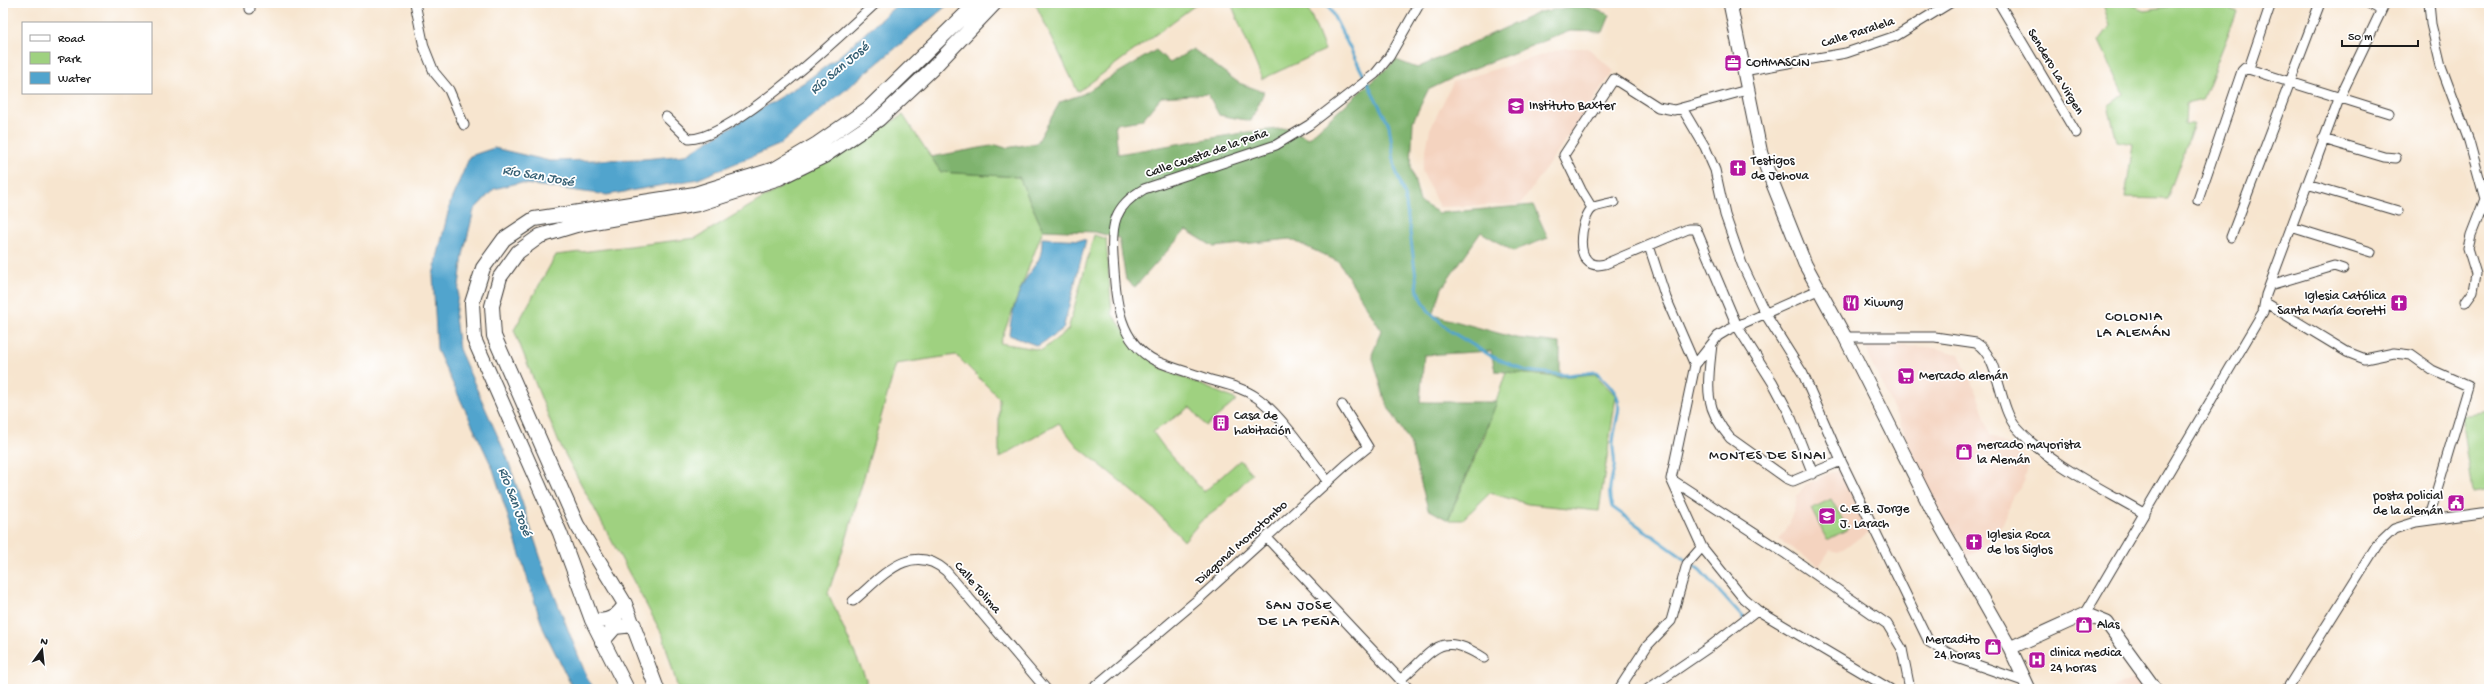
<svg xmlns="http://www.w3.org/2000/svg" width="2492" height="692" viewBox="0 0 2492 692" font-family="'Gochi Hand',sans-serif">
  <rect width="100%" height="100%" fill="#fff"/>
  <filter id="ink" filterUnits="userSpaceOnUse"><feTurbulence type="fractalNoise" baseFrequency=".025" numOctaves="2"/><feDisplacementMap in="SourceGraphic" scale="8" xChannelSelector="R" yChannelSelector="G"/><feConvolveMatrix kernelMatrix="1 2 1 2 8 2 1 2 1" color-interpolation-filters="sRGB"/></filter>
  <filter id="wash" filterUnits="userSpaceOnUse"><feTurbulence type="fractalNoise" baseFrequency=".012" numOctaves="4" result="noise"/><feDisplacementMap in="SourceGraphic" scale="16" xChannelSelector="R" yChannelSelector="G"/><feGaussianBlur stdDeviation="0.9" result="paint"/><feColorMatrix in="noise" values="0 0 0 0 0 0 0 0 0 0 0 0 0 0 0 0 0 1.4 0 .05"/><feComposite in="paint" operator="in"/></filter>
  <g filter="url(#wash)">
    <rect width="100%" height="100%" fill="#f7e5cf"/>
    <path fill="#f4d3bf" d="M 1565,48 L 1588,48 L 1614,71 L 1521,204 L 1439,207 L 1422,171 L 1430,129 L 1453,82 Z
      M 1865,344 L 1930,347 L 1959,354 L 1980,402 L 1990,434 L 2030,460 L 2024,482 L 2015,493 L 2003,523 L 1984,546 L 1964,559 L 1917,467 L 1896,414 L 1872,365 Z
      M 1838,469 L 1871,531 L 1838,552 L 1830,550 L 1819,566 L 1779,540 L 1789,525 L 1798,495 L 1805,485 Z
      M 2135,677 L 2146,689 L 2109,689 L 2119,684 Z"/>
    <path fill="#9fd180" stroke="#5e764e" d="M 1035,3 L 1198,3 L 1078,92 Z
      M 1231,3 L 1306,3 L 1325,50 L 1262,79 Z
      M 2128,3 L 2145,10 L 2192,3 L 2215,3 L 2237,12 L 2202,100 L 2186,104 L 2185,124 L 2194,124 L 2167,199 L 2125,198 L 2133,144 L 2117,141 L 2108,106 L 2124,94 L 2099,41 L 2110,26 L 2103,4 Z
      M 903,115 L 941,172 L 1019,177 L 1043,230 L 1000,343 L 1042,350 L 1068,330 L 1094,235 L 1106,239 L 1112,314 L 1137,347 L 1161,368 L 1237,400 L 1206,426 L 1190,407 L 1153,432 L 1163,446 L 1204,492 L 1240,460 L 1252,474 L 1219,508 L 1201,521 L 1184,541 L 1152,507 L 1077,446 L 1059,423 L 999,458 L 999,398 L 956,355 L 896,364 L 847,537 L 828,593 L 866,679 L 866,689 L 678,689 L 663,636 L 559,443 L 514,330 L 556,255 L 696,238 Z
      M 1506,372 L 1560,377 L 1595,374 L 1616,396 L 1599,511 L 1528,504 L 1490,493 L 1462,520 L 1448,520 L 1484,437 Z
      M 2489,411 L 2489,490 L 2473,493 L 2462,415 Z
      M 1831,499 L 1848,529 L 1827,540 L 1811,509 Z"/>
    <path fill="#7fb36e" stroke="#4e6845" d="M 1583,5 L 1610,15 L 1603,32 L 1570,31 L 1467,71 L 1428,90 L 1413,121 L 1411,167 L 1420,202 L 1439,213 L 1533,205 L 1548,238 L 1513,251 L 1481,232 L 1442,288 L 1433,315 L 1516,338 L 1560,343 L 1560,377 L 1495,371 L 1491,351 L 1424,355 L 1420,402 L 1497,402 L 1448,520 L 1428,509 L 1410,443 L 1386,403 L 1372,355 L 1381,330 L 1339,262 L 1290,239 L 1214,247 L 1186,230 L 1135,287 L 1126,280 L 1119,238 L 1094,232 L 1043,230 L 1019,177 L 941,172 L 931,157 L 996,145 L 1006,148 L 1037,143 L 1060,102 L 1083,94 L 1156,50 L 1170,63 L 1193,49 L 1239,83 L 1264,92 L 1251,121 L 1219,115 L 1208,94 L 1161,97 L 1142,120 L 1115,124 L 1118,154 L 1248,132 L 1288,128 L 1308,138 L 1396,60 L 1417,68 L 1540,12 Z"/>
    <path fill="#51a4cd" stroke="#366074" d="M 899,3 L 950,3 L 779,145 L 698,179 L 607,195 L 518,183 L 494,189 L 474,210 L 463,255 L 455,317 L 459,349 L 507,457 L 546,574 L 588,680 L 595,689 L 573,689 L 543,628 L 493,469 L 437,350 L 433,275 L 451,200 L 470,156 L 494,148 L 550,161 L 644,159 L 685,155 L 803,83 L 837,58 Z
      M 1042,238 L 1086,240 L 1063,329 L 1038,346 L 1009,335 C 1011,316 1016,297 1026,279 C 1037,259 1042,263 1042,238 Z"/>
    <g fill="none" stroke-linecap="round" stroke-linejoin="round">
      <path stroke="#51a4cd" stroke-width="3" d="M 1327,3 L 1389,125 L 1395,168 L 1405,196 L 1418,292 L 1428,310 L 1450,331 L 1491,356 L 1526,371 L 1566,375 L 1596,372 C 1630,402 1617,404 1613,443 C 1612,451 1616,459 1614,468 C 1611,483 1607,492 1612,507 L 1700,570 L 1744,619
        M 1724,641 L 1745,625"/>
    </g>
  </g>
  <g filter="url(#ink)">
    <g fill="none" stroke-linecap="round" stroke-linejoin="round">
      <g stroke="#3d3a37" stroke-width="11">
        <path id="street" d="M 415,3 L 424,47 L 434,72 L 449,90 L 464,125
          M 1999,3 L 2076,133
          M 2368,3 L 2381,10
          M 2429,3 L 2431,24 L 2441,66 L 2469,141 L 2485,199 L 2471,235 L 2468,248 L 2476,274 L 2473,291 L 2465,302
          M 250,9 L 250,3
          M 2249,68 L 2271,3
          M 1743,71 L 1846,53 L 1896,36 L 1950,3
          M 1682,108 L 1705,147 L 1715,170 L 1725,215 L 1742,264 L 1766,315 L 1803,374 L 1841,461 L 1929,642 L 1957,658 L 2026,682
          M 666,117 L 689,139 C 733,139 841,35 876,3
          M 2323,139 L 2384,157 L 2396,158
          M 2307,184 L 2398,211
          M 2198,200 L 2242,71 L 2245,68 L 2389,113
          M 1614,202 C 1608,204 1598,205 1593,208 C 1581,215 1570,273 1605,264 L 1688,229 L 1696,229 L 1737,326 L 1773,383 L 1789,413 L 1813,474
          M 1592,208 L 1581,190 L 1564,155 L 1614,79 L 1658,107 L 1674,110 L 1747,90
          M 2291,227 L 2371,252
          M 2231,237 L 2320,3
          M 1649,246 L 1666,298 L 1695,365
          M 2270,285 L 2334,266 L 2343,269
          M 1818,290 L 1728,330 L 1718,336 L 1695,365 L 1671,479 L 1702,547 L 1743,598 L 1757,610 L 1890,689
          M 2266,303 L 2347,352 L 2365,359 L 2394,353 L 2411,355 L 2432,370 L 2468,386 L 2428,520
          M 1845,337 L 1935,337 L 1976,343 C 2000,357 1998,406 2016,427 C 2048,464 2103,489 2145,514
          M 1712,344 C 1708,383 1702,406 1730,438 L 1786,478 L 1793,481 L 1841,461
          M 1671,479 L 1786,554 L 1887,624 L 1902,649 L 1910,689
          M 1328,482 C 1311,459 1279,412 1256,397 C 1242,387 1224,384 1208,379 C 1191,373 1172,368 1156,361 C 1116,341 1116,296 1113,257 C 1111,224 1114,206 1144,189 L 1276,145 L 1309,125 L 1375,74 L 1389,57 L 1420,3
          M 1267,538 L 1409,689
          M 853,601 C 881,578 910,540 946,571 L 1046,689
          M 2085,614 L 2263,312 L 2266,295 L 2339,99 L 2385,3
          M 1400,680 C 1434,651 1440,629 1484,658
          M 1092,689 L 1202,596 L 1346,465 L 1368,447 L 1342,405
          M 1619,689 L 1647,646 L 1671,621 L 1687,564 L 1702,547
          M 1648,689 L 1708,648 L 1757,610
          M 2287,689 L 2377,545 L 2394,529 L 2416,522 L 2489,512"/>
      </g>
      <g stroke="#3d3a37" stroke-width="15">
        <path id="secondary" d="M 1730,3 L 1761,154 L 1805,264 L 1845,337 L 1934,514 L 2010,648 L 2029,689
          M 2010,648 L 2085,614 L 2107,623 L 2155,689"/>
      </g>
      <g stroke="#3d3a37" stroke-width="16">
        <path id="primary" d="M 592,620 C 607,623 618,617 625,604
          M 602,642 L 615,627 L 634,625
          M 627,689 L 592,620 L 560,533 L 474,339 L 472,303 L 483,268 L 504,239 L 534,219 L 695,194 L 775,169 L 817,144 L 869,108 L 977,3
          M 657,689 L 625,604 L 577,525 L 494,336 L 492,306 L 500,277 L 518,252 L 540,236 L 576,225 L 698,204 L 779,178 L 824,156 L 879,119 L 931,70 L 995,3"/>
      </g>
      <use href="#street" stroke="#fff" stroke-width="9"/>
      <use href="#secondary" stroke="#fff" stroke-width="13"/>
      <use href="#primary" stroke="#fff" stroke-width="14"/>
    </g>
  </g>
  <defs>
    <g id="office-square" transform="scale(0.9)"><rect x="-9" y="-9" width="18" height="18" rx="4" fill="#b5179e" stroke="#fff"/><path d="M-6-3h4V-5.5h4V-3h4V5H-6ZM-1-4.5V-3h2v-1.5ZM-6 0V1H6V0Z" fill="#fff"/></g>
    <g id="school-square" transform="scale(0.9)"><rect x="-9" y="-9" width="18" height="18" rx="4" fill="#b5179e" stroke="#fff"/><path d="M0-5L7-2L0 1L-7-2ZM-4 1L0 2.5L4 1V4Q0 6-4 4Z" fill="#fff"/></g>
    <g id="church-square" transform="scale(0.9)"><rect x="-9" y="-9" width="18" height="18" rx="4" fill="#b5179e" stroke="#fff"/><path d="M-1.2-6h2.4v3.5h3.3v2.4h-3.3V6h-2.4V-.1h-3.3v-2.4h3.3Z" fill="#fff"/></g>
    <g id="restaurant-square" transform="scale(0.9)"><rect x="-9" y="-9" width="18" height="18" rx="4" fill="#b5179e" stroke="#fff"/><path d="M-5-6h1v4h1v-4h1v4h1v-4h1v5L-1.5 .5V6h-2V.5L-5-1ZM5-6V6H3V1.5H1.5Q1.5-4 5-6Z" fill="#fff"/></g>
    <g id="supermarket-square" transform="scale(0.9)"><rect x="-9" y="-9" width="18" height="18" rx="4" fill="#b5179e" stroke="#fff"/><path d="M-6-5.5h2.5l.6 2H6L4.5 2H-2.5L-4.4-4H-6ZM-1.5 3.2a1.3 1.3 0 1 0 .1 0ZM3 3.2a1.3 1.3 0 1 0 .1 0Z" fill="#fff"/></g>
    <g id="building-square" transform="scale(0.9)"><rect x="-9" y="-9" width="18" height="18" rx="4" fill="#b5179e" stroke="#fff"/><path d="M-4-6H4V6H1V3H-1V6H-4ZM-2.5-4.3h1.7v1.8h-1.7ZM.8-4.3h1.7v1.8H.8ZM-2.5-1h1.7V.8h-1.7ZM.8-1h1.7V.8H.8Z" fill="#fff"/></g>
    <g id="shop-square" transform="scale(0.9)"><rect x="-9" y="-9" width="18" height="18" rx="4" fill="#b5179e" stroke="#fff"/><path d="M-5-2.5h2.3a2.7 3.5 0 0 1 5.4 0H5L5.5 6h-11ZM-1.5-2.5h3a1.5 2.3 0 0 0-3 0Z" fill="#fff"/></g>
    <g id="civic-square" transform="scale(0.9)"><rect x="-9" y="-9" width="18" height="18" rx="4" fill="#b5179e" stroke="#fff"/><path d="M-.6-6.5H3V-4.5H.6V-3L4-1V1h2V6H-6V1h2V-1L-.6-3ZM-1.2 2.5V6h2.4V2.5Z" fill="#fff"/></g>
    <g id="hospital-square" transform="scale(0.9)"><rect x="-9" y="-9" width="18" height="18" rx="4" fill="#b5179e" stroke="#fff"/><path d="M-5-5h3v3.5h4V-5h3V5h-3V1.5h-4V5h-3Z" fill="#fff"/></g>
  </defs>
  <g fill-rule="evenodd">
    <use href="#office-square" x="1733" y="63"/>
    <use href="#school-square" x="1516" y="106"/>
    <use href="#church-square" x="1738" y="168"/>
    <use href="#restaurant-square" x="1851" y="303"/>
    <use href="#church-square" x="2399" y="303"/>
    <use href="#supermarket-square" x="1906" y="376"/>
    <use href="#building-square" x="1221" y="423"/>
    <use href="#shop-square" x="1964" y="452"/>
    <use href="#civic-square" x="2456" y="503"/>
    <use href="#school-square" x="1827" y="516"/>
    <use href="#church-square" x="1974" y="542"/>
    <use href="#shop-square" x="2084" y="625"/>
    <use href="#shop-square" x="1993" y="647"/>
    <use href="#hospital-square" x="2037" y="660"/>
  </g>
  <g text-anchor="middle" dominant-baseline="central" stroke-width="3.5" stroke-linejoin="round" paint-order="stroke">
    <g font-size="13" fill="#1c1c1c" stroke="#fff">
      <text transform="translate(1858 33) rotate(-18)">Calle Paralela</text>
      <text transform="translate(2055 72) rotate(59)">Sendero La Virgen</text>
      <text transform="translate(1207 154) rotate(-19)">Calle Cuesta de la Peña</text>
      <text transform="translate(1242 543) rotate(-42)">Diagonal Momotombo</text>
      <text transform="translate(977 588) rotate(49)">Calle Tolima</text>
    </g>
    <g font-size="13" fill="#1c1c1c" stroke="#fff" text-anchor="start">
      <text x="1746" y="63">COHMASCIN</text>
      <text x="1529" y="106">Instituto Baxter</text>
      <text x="1751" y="161">Testigos<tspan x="1751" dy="15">de Jehova</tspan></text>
      <text x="2386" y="296" text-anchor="end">Iglesia Católica<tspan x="2386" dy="15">Santa María Goretti</tspan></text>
      <text x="1864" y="303">xiwung</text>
      <text x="1919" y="376">Mercado alemán</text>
      <text x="1234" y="416">Casa de<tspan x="1234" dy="15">habitación</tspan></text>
      <text x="1977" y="445">mercado mayorista<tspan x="1977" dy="15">la Alemán</tspan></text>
      <text x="2443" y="496" text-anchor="end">posta policial<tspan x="2443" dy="15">de la alemán</tspan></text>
      <text x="1840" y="509">C.E.B. Jorge<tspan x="1840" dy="15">J. Larach</tspan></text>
      <text x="1987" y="535">Iglesia Roca<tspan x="1987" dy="15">de los Siglos</tspan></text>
      <text x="2097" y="625">Alas</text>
      <text x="1980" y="640" text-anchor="end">Mercadito<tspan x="1980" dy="15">24 horas</tspan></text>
      <text x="2050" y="653">clinica medica<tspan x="2050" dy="15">24 horas</tspan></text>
    </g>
    <g font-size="14" font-style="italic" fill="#366074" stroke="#fff">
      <text transform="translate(840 69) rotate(-40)">Río San José</text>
      <text transform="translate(538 177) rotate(10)">Río San José</text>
      <text transform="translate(514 502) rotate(69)">Río San José</text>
    </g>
    <g font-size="14" letter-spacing="1" fill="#1c1c1c" stroke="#fff">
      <text x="2134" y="317">COLONIA<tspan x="2134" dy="16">LA ALEMÁN</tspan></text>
      <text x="1768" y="456">MONTES DE SINAI</text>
      <text x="1299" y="606">SAN JOSE<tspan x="1299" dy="16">DE LA PEÑA</tspan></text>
    </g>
  </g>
  <rect width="2492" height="692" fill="none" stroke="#fff" stroke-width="16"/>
  <rect x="22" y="22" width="130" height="72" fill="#ffffff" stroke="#a4a4a4"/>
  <rect x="30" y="35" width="20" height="6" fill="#ffffff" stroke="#a4a4a4"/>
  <text x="58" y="42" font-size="12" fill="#1c1c1c">Road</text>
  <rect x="30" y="52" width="20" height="12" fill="#9fd180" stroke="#a4a4a4"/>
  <text x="58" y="62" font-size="12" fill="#1c1c1c">Park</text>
  <rect x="30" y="72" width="20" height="12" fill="#51a4cd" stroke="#a4a4a4"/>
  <text x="58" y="82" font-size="12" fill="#1c1c1c">Water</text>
  <g transform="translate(42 650) rotate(15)" stroke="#ffffff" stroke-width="3" paint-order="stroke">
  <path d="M0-3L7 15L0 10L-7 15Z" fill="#1c1c1c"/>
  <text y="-6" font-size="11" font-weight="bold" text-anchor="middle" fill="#1c1c1c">N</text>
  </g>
  <path d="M2342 40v6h76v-6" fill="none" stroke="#1c1c1c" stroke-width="2"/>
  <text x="2348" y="40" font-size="12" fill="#1c1c1c" stroke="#ffffff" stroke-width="3" paint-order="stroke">50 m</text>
</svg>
